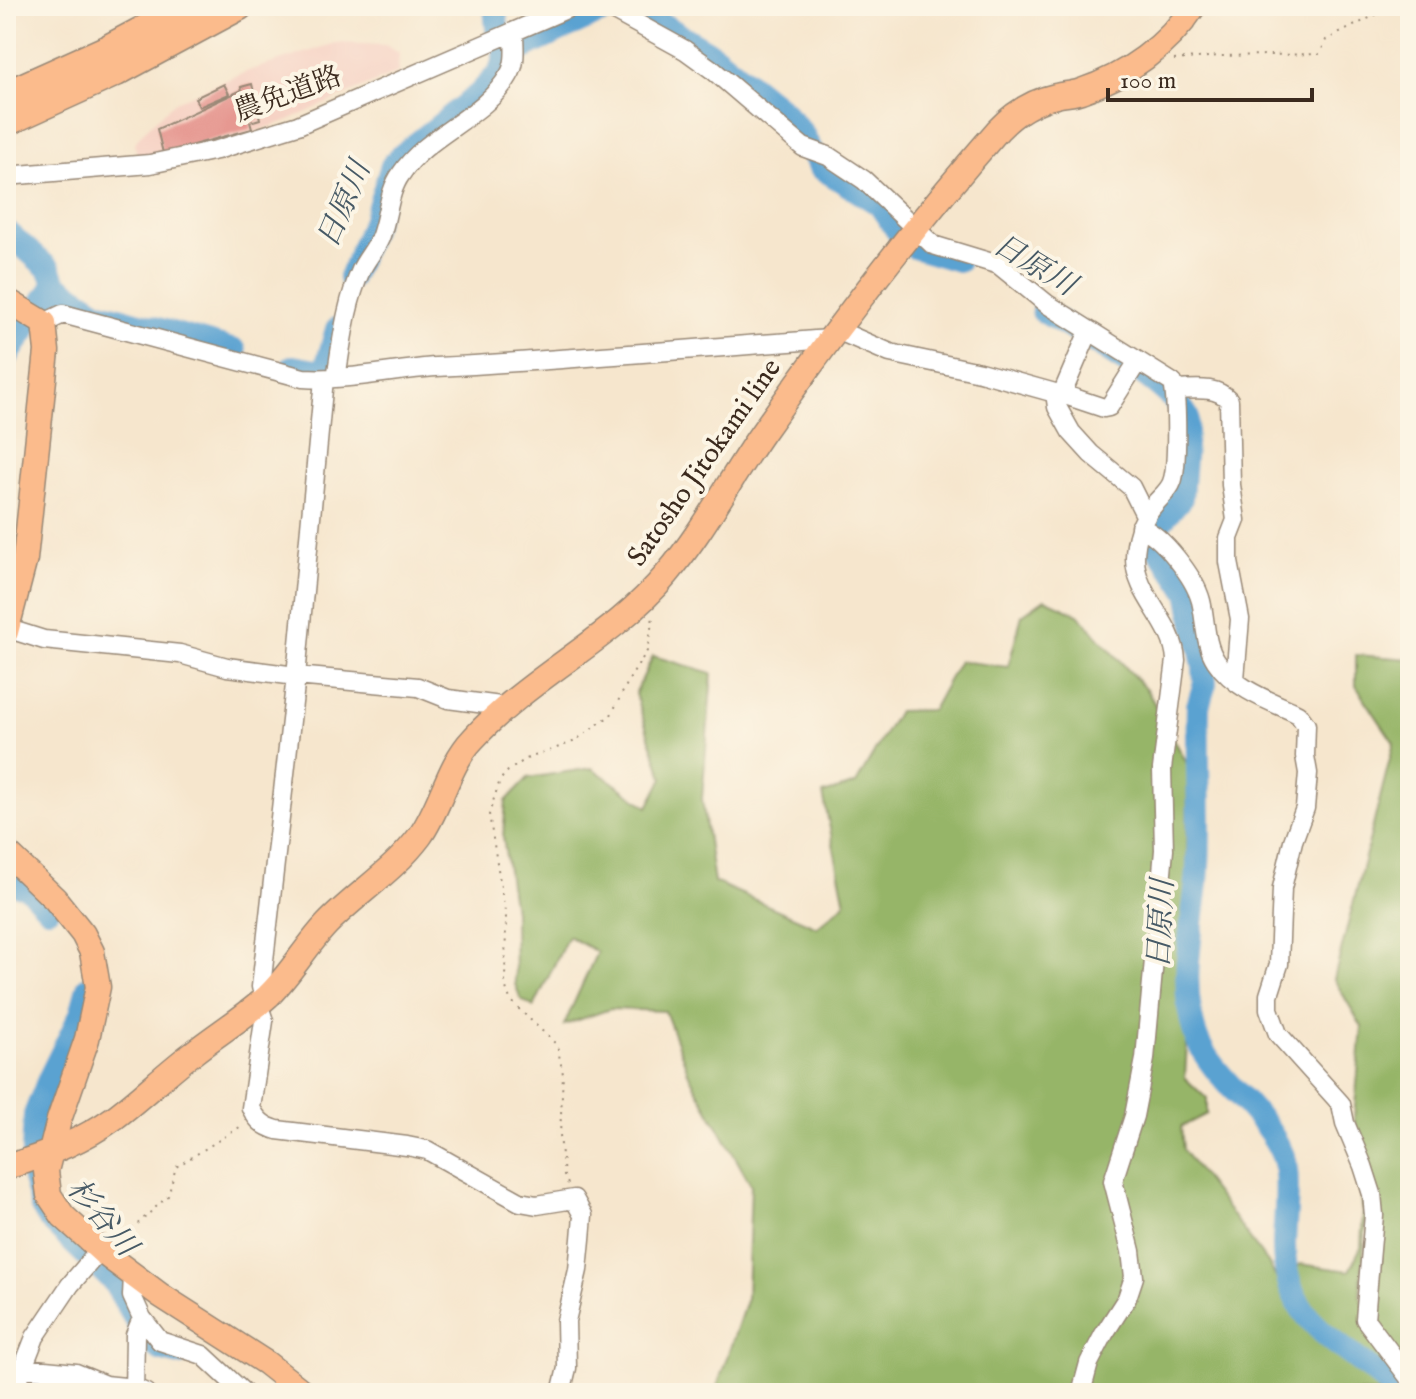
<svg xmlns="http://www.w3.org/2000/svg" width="1416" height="1399" viewBox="0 0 1416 1399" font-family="'IM FELL English','Noto Serif JP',serif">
  <rect width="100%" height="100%" fill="#fcf5e5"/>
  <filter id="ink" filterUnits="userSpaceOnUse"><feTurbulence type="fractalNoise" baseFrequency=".0125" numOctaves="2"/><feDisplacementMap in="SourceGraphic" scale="16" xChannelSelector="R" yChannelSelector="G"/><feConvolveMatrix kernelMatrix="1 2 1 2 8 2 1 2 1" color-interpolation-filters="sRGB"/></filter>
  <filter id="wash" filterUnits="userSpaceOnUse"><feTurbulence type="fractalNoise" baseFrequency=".006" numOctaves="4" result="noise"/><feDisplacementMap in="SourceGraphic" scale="32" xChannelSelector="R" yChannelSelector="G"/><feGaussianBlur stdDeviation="1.8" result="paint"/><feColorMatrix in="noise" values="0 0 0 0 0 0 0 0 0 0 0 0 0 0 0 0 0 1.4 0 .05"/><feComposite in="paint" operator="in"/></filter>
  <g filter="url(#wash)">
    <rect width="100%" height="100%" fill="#f6e6cd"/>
    <path fill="#f6d2c4" d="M 336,43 L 385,45 L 399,53 L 398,72 L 286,121 L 242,136 L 163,155 L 138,156 L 134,144 L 144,131 L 176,101 L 251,70 Z"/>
    <path fill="#96b567" stroke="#687042" stroke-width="2" d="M 1045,599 L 1078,614 L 1148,692 L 1188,765 L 1187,881 L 1177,971 L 1187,1041 L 1185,1078 L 1207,1099 L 1207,1114 L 1181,1127 L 1183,1150 L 1268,1263 L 1300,1320 L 1389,1393 L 715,1393 L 747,1298 L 751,1185 L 690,1077 L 665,1011 L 610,1009 L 564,1025 L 597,952 L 568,936 L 534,1007 L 521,999 L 515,984 L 514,911 L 503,837 L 506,801 L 528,778 L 592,768 L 648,807 L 663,778 L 635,694 L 653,656 L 712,673 L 702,799 L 714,882 L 817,927 L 845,903 L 823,794 L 856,784 L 898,711 L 932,710 L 959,661 L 1008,667 L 1022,615 Z
      M 1356,655 L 1410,659 L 1410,1369 L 1373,1324 L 1380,1216 L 1354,1118 L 1362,1027 L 1334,979 L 1394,743 L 1356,686 Z
      M 1357,1165 L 1368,1198 L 1360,1296 L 1409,1387 L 1410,1393 L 1404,1393 L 1383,1371 L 1330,1335 L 1307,1304 L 1293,1271 L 1300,1264 L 1349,1271 L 1361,1247 L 1363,1212 Z"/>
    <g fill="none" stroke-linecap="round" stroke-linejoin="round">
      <path stroke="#5aa2d1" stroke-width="24" d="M 495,6 L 497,29 L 505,47 L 504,58
        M 6,231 L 50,270 L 55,284
        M 350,278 L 375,219 L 392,166 L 400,157 L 478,95 L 499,73 L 504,60 L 529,45 L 594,15 L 620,6 L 629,7 L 640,11 L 715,56 L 783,111 L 802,133 L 820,167 L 879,204 L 905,242 L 914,247 L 958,260
        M 55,284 L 98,312 L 235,351
        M 1043,311 C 1083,337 1164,378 1187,416 L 1181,498 L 1156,527 L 1153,542 L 1189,592 L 1204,666 L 1205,683 L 1198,706 C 1196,765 1202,824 1197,882 C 1192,934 1178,987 1197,1039 C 1213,1079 1265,1111 1283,1156 C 1291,1175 1284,1224 1284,1246 C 1284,1328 1350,1345 1398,1393
        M 6,358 L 55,284
        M 293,367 L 321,372 L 326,368 L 337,329
        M 6,876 L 16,884 L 28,887 L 48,908
        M 88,988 L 81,1014 L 50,1077 L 35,1115 L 32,1172 L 42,1207 L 51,1221 L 114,1282 L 148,1341 L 160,1349 L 180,1354"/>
    </g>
    <g id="blocks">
      <path fill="#e69891" d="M 224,84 L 229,94 L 199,107 L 195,98 Z
        M 252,84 L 260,119 L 250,122 L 252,129 L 163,153 L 157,129 L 242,90 L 241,87 Z"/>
    </g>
  </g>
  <g filter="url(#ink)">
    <use href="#blocks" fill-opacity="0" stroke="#988876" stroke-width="2"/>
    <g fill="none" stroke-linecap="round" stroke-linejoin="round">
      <g stroke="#988876" stroke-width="21">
        <path id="minor" d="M 605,6 L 685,50 L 714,71 L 803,147 L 828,156 L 864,180 L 933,245 L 999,265 L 1047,304 L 1173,383 C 1177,400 1178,466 1172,482 C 1169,491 1159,498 1153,506 C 1141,520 1135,540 1135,558 C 1135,596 1174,622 1176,660 L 1162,769 L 1164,850 L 1145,1059 L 1134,1116 L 1113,1181 L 1131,1251 L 1134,1277 L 1127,1298 L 1104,1334 L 1089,1363 L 1081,1393
          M 6,176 L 150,164 L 217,150 L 298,125 L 573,6
          M 44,323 L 63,314 L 303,378 C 348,381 392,370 436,367 C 568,360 699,348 831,339
          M 837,330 L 890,353 L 980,372 L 1055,393 L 1057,407 L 1071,432 L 1091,454 L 1131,487 L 1146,517
          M 336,378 C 342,342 346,303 361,270 C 366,259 375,250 380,238 C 388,218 388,192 401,174 C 427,134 485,117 509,75 C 517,63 514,46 514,32
          M 1175,390 C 1193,390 1215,385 1229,400 L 1231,485 L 1236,520 L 1229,538 L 1229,562 L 1240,619 L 1235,679
          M 1055,393 L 1062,394 L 1089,331
          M 1062,394 L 1104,408 L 1109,407 L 1138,361
          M 1140,527 C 1163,536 1195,578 1201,601 C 1206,621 1204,643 1216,661 C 1233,687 1264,699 1292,711 L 1298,714 L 1306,725 L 1305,756 L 1308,773 L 1305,808 L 1293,841 L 1282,888 L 1279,964 L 1269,995 L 1269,1009 L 1278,1034 L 1341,1104 L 1345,1123 L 1363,1166 L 1372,1194 L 1374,1215 L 1365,1319 L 1410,1379
          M 6,628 L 44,640 L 180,654 L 227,667 L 296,676 L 418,687 L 448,699 L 508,707
          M 269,995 L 261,987 L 296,676 L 324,379
          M 258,1003 L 264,1021 L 251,1108 C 257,1120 263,1126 277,1130 L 407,1146 L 427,1150 L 520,1202 L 537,1205 L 574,1199 L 583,1215 L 581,1239 L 578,1270 L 566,1321 L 567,1368 L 561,1393
          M 133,1276 L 132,1296 L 142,1318 L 135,1335 L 134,1393
          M 142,1318 L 160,1341 L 203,1355 L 244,1393
          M 24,1368 L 76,1373 L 105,1385 L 135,1388 L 146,1393
          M 13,1393 L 35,1337 L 70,1285 L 100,1250"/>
      </g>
      <g stroke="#988876" stroke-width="27">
        <path id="major" d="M 6,300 L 44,323 L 47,351 L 25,559 L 6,632
          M 6,852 L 55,899 L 83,934 L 92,952 L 98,987 L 87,1039 L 59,1120 L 46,1171 L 49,1195 L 63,1216 L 105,1254 L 160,1295 L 266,1363 L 304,1393
          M 6,1167 C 45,1156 81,1142 114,1118 C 141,1098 166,1073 193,1053 C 217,1034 245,1017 268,996 C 290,975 306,946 327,924 C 357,893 394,871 420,836 C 441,807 448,765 473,739 C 530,676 612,640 667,574 C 704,530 730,479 762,433 C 836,328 914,226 998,130 C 1014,113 1033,101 1056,96 C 1064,94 1073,94 1081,91 C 1126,76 1168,46 1194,6"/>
      </g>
      <g stroke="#988876" stroke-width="31">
        <path id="highway" d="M 6,95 L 104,51 L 189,6
          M 6,122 L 116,72 L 239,6"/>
      </g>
      <path stroke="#988876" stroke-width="2" stroke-dasharray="2 6" stroke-linecap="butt" d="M 1174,60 L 1220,56 L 1320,54 L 1326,40 L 1393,6
        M 568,1184 L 564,1176 L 560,1135 L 563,1074 L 557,1045 L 518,1008 L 510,999 L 505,985 L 506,918 L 489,814 L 500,780 L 508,771 L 526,759 L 573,742 L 611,715 L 630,678 L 647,651 L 653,617
        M 120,1240 L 168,1196 L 176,1167 L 243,1125"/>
      <use href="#minor" stroke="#fff" stroke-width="18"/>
      <use href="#major" stroke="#fbbb8c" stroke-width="24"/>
      <use href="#highway" stroke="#fbbb8c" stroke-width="28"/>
    </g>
  </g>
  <g text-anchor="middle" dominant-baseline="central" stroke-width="8" stroke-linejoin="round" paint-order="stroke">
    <g font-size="28" fill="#3b2a1e" stroke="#fcf5e5">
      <text transform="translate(288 95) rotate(-20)">農免道路</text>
      <text transform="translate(705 463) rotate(-55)">Satosho Jitokami line</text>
    </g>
    <g font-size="30" font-style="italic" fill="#475a66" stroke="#fcf5e5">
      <text transform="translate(345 205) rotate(-67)">日原川</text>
      <text transform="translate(1034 266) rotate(31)">日原川</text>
      <text transform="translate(1162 924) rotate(-87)">日原川</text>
      <text transform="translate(101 1218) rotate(50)">杉谷川</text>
    </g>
  </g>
  <rect width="1416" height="1399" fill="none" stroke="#fcf5e5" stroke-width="32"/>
  <path d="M1108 88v12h204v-12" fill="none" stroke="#3b2a1e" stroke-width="4"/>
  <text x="1120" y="88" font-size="24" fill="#3b2a1e" stroke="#fcf5e5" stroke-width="6" paint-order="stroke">100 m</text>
</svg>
